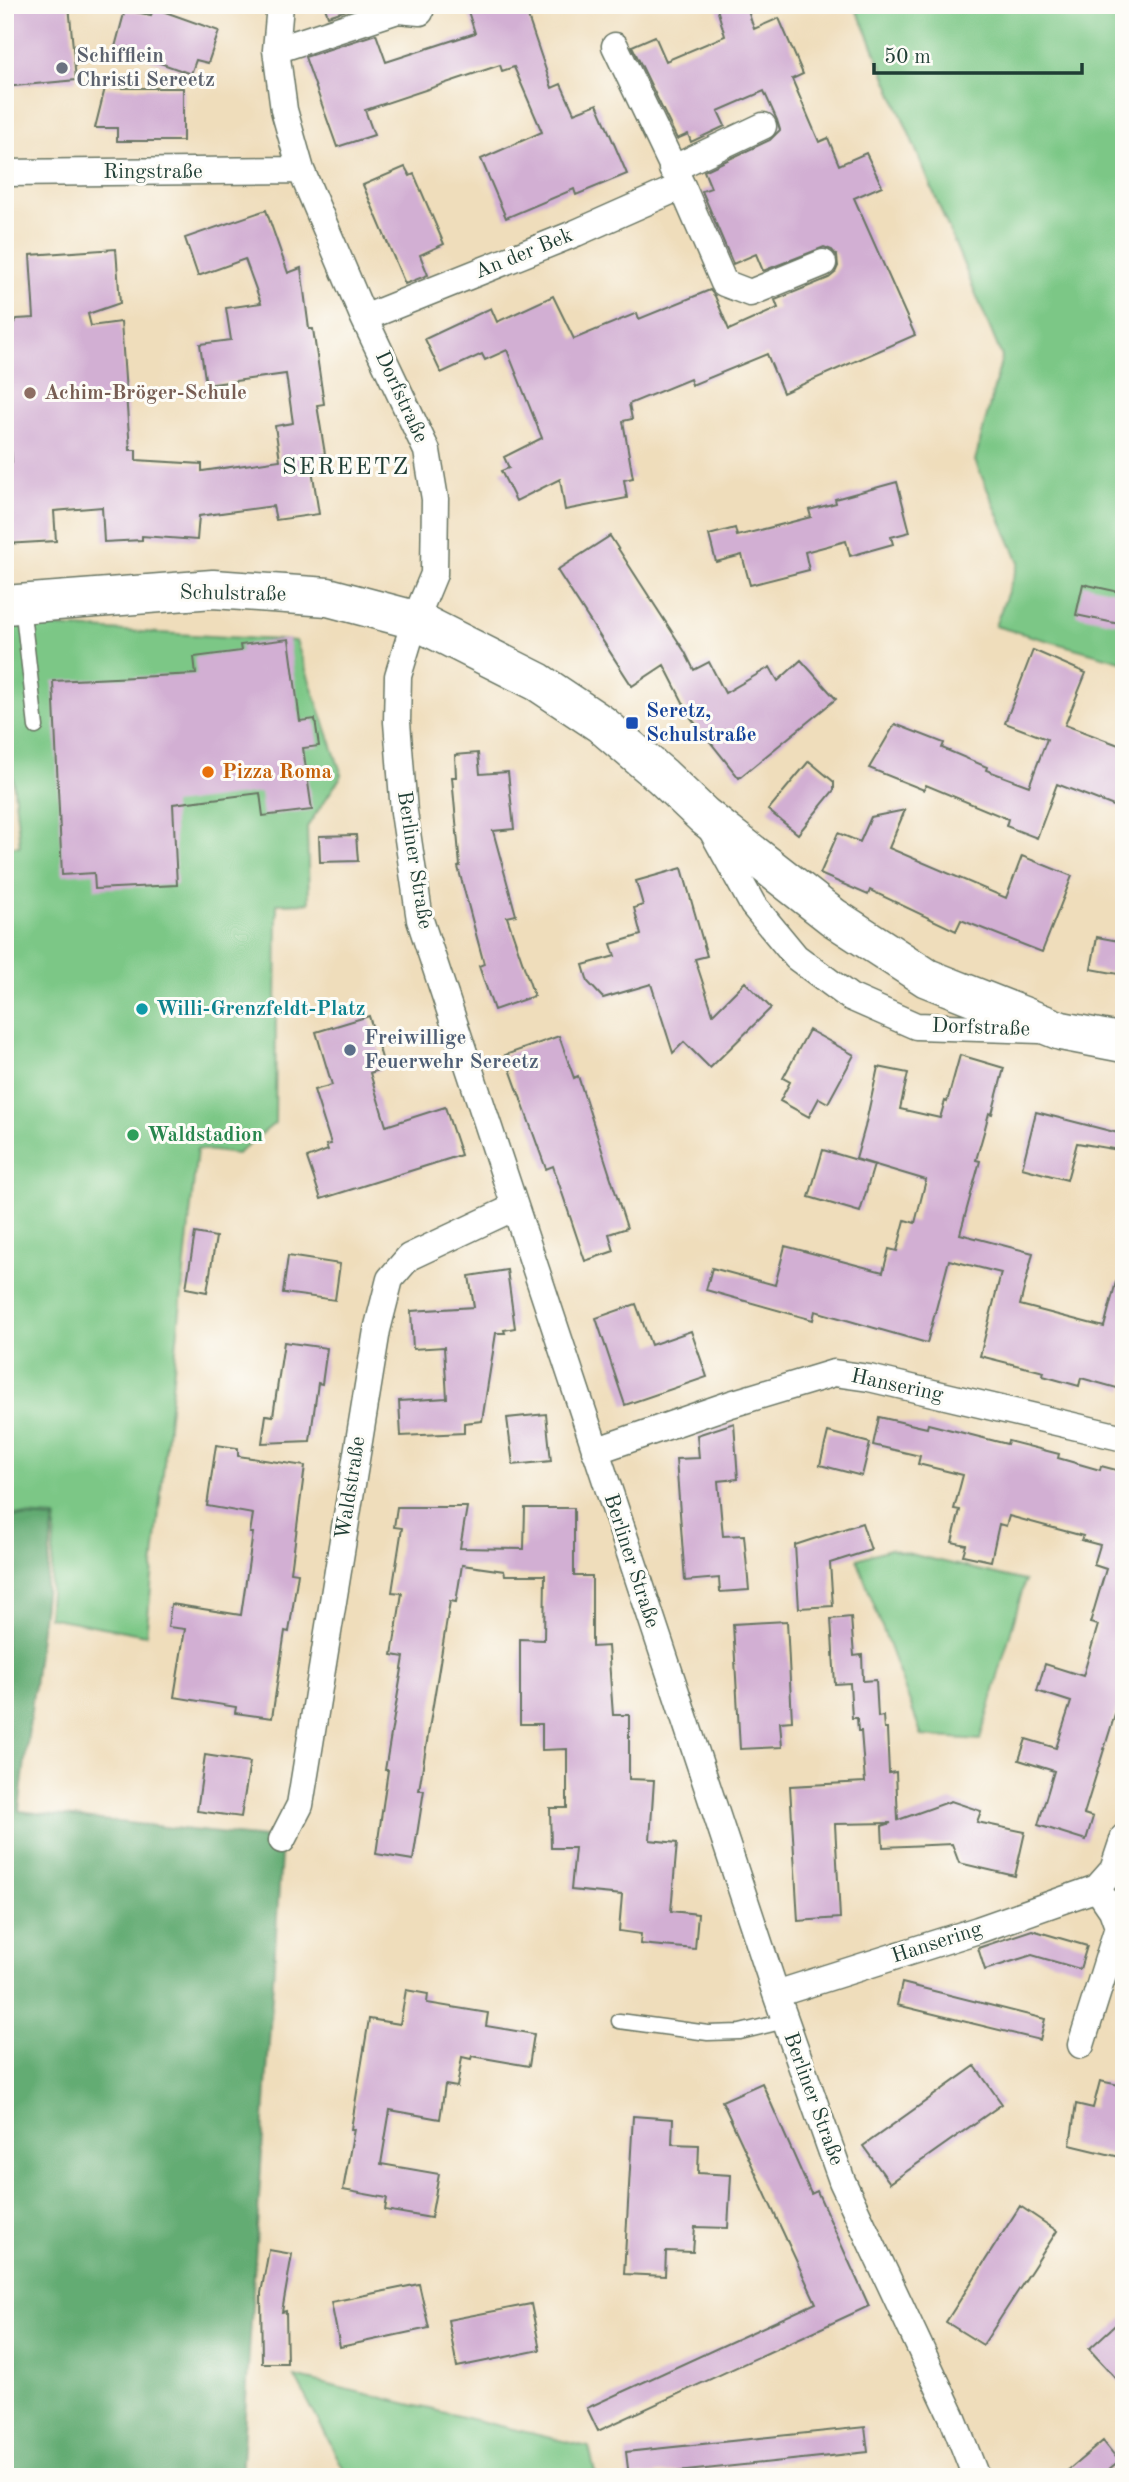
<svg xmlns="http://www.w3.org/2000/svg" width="1129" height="2482" viewBox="0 0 1129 2482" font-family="'Old Standard TT',serif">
  <rect width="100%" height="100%" fill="#fdfcf7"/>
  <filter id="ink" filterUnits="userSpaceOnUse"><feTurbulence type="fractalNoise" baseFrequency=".0143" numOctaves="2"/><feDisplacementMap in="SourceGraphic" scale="14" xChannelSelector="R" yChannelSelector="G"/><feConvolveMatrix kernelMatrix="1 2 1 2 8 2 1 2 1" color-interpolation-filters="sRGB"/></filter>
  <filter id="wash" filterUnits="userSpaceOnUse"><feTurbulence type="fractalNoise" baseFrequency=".00686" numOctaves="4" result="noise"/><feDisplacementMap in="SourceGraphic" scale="28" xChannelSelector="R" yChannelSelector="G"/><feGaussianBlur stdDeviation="1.57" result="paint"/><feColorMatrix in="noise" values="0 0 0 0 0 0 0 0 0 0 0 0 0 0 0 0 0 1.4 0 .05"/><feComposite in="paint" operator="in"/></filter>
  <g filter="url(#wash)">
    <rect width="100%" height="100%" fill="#efddbb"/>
    <path fill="#7bc786" stroke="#4d825d" stroke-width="2" d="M 853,5 L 1124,5 L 1124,662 L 995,626 L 1019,562 L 975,461 L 1002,357 L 864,25 Z
      M 5,624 L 296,641 L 342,775 L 307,827 L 309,903 L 277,904 L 275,1123 L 237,1154 L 197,1149 L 146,1635 L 48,1617 L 56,1517 L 5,1514 L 5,846 L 20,846 L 5,704 Z
      M 889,1549 L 1025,1581 L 980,1740 L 922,1736 L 857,1559 Z
      M 295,2377 L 589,2447 L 596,2477 L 348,2477 Z"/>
    <path fill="#64ac73" stroke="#427454" stroke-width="2" d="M 5,1516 L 54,1519 L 19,1811 L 282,1840 L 241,2477 L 5,2477 Z"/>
    <g id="blocks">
      <path fill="#d2afd3" d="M 5,5 L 69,5 L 76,80 L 5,87 Z
        M 324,5 L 362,5 L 328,16 Z
        M 466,5 L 524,5 L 552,88 L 561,84 L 574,113 L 597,104 L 627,174 L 576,195 L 574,189 L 506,218 L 481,159 L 542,132 L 514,67 L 502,71 L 500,65 L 365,110 L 374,135 L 337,147 L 305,57 L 376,34 L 386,62 L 475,33 Z
        M 716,5 L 746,5 L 754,29 L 779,18 L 803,74 L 792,79 L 819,142 L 828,138 L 839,165 L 866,153 L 882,186 L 854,198 L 915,335 L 783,393 L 767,354 L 692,385 L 690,379 L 629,404 L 632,419 L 623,421 L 633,478 L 624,480 L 627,498 L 565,510 L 560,479 L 516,501 L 501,471 L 509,468 L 504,457 L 542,438 L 507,350 L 485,360 L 482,354 L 441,373 L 425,339 L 491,308 L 497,322 L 553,296 L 574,339 L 637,313 L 639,319 L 710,290 L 715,296 L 729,330 L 778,308 L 775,300 L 829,278 L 835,273 L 838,266 L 837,256 L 832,250 L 824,247 L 763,271 L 756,254 L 733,264 L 702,191 L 711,188 L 704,171 L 770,140 L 780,130 L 777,120 L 764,91 L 718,111 L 725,126 L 691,142 L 688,134 L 677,139 L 632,46 L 655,36 L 666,61 L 725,36 Z
        M 154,8 L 219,31 L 208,63 L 196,60 L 191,74 L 115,47 L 125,10 L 151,15 Z
        M 105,88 L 183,88 L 183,141 L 117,141 L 117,128 L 95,128 Z
        M 405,167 L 410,176 L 414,174 L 444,244 L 420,255 L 428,275 L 405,284 L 363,185 Z
        M 266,210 L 288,273 L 301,268 L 309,329 L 313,329 L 324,404 L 317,405 L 325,454 L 310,456 L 319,514 L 276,520 L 273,506 L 199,516 L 197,540 L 142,536 L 142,540 L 104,542 L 102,507 L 54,511 L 56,541 L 5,544 L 5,463 L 12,462 L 5,372 L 5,334 L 17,319 L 34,318 L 30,255 L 116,249 L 120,303 L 88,314 L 91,326 L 121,322 L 130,450 L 136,450 L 136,460 L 202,464 L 202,471 L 280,460 L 275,426 L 293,423 L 286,374 L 206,385 L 200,344 L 231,340 L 226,308 L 261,303 L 245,259 L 198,276 L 185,238 Z
        M 897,482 L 910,532 L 891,537 L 893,544 L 850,556 L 846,541 L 805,552 L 809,570 L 750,585 L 742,555 L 716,562 L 709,535 L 735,528 L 737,536 L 811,517 L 809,510 L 836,503 L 835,499 Z
        M 610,536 L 685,652 L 694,670 L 709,662 L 725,693 L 770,667 L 778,681 L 801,660 L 836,699 L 739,778 L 691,718 L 664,665 L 632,686 L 557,570 Z
        M 1083,584 L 1124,593 L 1124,625 L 1076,615 Z
        M 289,639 L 300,721 L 315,719 L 319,746 L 303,748 L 312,810 L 263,816 L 260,793 L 173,804 L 177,885 L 95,889 L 94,873 L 62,875 L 53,681 L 196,674 L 194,657 L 241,651 L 240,645 Z
        M 1033,650 L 1086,673 L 1065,725 L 1124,747 L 1124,810 L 1057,784 L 1037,838 L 1006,826 L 1008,819 L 926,785 L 924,790 L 869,768 L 895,724 L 944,743 L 942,748 L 987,767 L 986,770 L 1029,786 L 1047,739 L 1005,723 Z
        M 478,753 L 480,774 L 508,772 L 514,829 L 493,831 L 516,915 L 507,917 L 534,996 L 494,1010 L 479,966 L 484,964 L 458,867 L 460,866 L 452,777 L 456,777 L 455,755 Z
        M 809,761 L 834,782 L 834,790 L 798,834 L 768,810 Z
        M 905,810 L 889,848 L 1006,898 L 1022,856 L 1072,876 L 1042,952 L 961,920 L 956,931 L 870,890 L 868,895 L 820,874 L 838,833 L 860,842 L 871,817 Z
        M 356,835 L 358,861 L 320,862 L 319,836 Z
        M 682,868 L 707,956 L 695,959 L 713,1014 L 745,982 L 771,1008 L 710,1068 L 684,1042 L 673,1053 L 651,984 L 603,998 L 588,982 L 583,965 L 615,956 L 611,944 L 641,935 L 634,908 L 643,905 L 636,881 Z
        M 1097,937 L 1124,942 L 1124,975 L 1091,969 Z
        M 369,1016 L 385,1068 L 370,1073 L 386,1126 L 445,1107 L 461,1155 L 321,1199 L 307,1158 L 328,1150 L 326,1145 L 331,1144 L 314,1090 L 332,1085 L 316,1032 Z
        M 809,1030 L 854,1055 L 828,1103 L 819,1098 L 809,1117 L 780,1101 L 790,1082 L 783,1078 Z
        M 559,1036 L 574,1078 L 578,1076 L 627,1228 L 609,1234 L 614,1251 L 585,1261 L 553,1166 L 546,1169 L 505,1055 Z
        M 960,1055 L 1004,1068 L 992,1114 L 989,1113 L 984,1132 L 976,1160 L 980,1161 L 960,1234 L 1033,1253 L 1020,1305 L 1104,1327 L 1116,1282 L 1124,1283 L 1124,1390 L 1081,1378 L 1079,1386 L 1043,1376 L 1044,1372 L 980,1356 L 1001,1273 L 949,1260 L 927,1343 L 815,1311 L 813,1320 L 706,1290 L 712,1268 L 775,1285 L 785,1246 L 883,1272 L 889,1249 L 897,1251 L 905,1220 L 915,1223 L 926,1180 L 856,1159 L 865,1127 L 878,1067 L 908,1073 L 900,1109 L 940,1118 L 945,1101 L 947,1102 Z
        M 1036,1112 L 1122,1134 L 1119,1150 L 1077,1143 L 1067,1180 L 1022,1168 Z
        M 823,1150 L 874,1165 L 860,1212 L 809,1197 Z
        M 195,1233 L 216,1237 L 207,1292 L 186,1288 Z
        M 288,1256 L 340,1264 L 335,1300 L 283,1293 Z
        M 507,1270 L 515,1328 L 504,1330 L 505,1333 L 496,1333 L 482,1421 L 464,1423 L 464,1433 L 401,1436 L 399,1401 L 447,1398 L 444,1347 L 413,1349 L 411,1311 L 474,1307 L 469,1276 Z
        M 636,1304 L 651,1345 L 691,1331 L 707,1377 L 625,1405 L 596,1318 Z
        M 284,1342 L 327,1348 L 322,1384 L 318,1383 L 310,1441 L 262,1443 L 266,1415 L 273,1416 Z
        M 546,1414 L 551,1461 L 513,1465 L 507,1418 Z
        M 879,1417 L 927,1428 L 928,1424 L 1007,1444 L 1008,1441 L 1059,1454 L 1058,1458 L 1100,1470 L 1101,1466 L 1124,1472 L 1124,1685 L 1084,1814 L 1093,1817 L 1086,1840 L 1038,1825 L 1054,1771 L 1019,1760 L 1026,1739 L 1056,1748 L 1071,1702 L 1037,1691 L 1045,1664 L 1083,1676 L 1098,1625 L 1090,1623 L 1106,1569 L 1094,1565 L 1100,1545 L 1081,1540 L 1083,1536 L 1009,1516 L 1006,1526 L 999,1524 L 991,1561 L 963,1555 L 966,1545 L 952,1542 L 960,1510 L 954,1509 L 963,1475 L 918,1464 L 920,1456 L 873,1445 Z
        M 734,1423 L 738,1479 L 718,1481 L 723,1536 L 744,1535 L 749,1590 L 720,1592 L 719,1578 L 685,1581 L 676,1459 L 699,1458 L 697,1435 Z
        M 828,1432 L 870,1443 L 862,1476 L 820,1465 Z
        M 216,1445 L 238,1448 L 238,1456 L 305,1466 L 291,1572 L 298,1573 L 289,1632 L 285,1631 L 272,1718 L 235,1713 L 236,1707 L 174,1697 L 185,1629 L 168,1627 L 171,1604 L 241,1615 L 253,1533 L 250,1533 L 253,1514 L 207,1506 Z
        M 397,1507 L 467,1507 L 460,1548 L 524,1549 L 525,1508 L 574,1508 L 574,1576 L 592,1576 L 592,1647 L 608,1646 L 613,1715 L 629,1715 L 629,1779 L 654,1780 L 650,1840 L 677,1843 L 671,1911 L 698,1914 L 695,1949 L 640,1944 L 641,1934 L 619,1931 L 622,1895 L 571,1890 L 575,1848 L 551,1848 L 550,1808 L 567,1808 L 567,1749 L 542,1750 L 542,1724 L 520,1724 L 520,1639 L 544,1640 L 545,1575 L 505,1575 L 504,1571 L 462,1565 L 456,1602 L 450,1601 L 432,1711 L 419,1790 L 424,1790 L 413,1860 L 376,1854 L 388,1770 L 385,1770 L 404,1657 L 392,1655 L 402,1593 L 392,1592 L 402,1528 L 394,1527 Z
        M 862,1523 L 871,1550 L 830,1563 L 833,1606 L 799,1608 L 795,1545 Z
        M 851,1617 L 854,1656 L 862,1655 L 863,1681 L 876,1680 L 878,1717 L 883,1716 L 884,1729 L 887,1729 L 889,1773 L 896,1772 L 898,1820 L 951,1801 L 981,1811 L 977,1822 L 1025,1832 L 1015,1876 L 959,1863 L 952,1844 L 883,1847 L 882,1826 L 891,1823 L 835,1824 L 840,1918 L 798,1921 L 790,1786 L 865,1782 L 861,1731 L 858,1731 L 857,1718 L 852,1718 L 850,1683 L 835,1684 L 831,1619 Z
        M 787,1621 L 792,1721 L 780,1722 L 782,1747 L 740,1749 L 733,1624 Z
        M 205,1755 L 250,1762 L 241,1817 L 197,1811 Z
        M 1032,1930 L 1087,1946 L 1080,1969 L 1032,1955 L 985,1970 L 978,1948 Z
        M 902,1983 L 1045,2019 L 1040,2040 L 897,2005 Z
        M 406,1990 L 428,1994 L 427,2003 L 488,2013 L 486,2026 L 534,2034 L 529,2066 L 472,2056 L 471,2059 L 462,2057 L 457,2087 L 445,2085 L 440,2119 L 390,2110 L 381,2164 L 439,2174 L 431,2218 L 385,2210 L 387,2198 L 343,2190 L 354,2129 L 351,2129 L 369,2019 L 400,2024 Z
        M 975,2066 L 1002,2104 L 890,2183 L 863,2146 Z
        M 1100,2081 L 1124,2086 L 1124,2158 L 1070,2145 L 1076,2104 L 1093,2108 Z
        M 762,2083 L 811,2194 L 817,2191 L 869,2306 L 598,2431 L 587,2408 L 816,2303 L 722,2101 Z
        M 633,2116 L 673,2119 L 672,2144 L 699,2145 L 698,2173 L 731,2175 L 728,2228 L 695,2227 L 693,2252 L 666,2251 L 665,2276 L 624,2274 Z
        M 1020,2206 L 1057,2231 L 983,2345 L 946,2322 Z
        M 269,2250 L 292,2254 L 282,2312 L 286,2311 L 287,2363 L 262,2363 L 261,2293 Z
        M 419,2284 L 429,2328 L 340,2347 L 331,2302 Z
        M 531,2304 L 540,2350 L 457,2367 L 448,2320 Z
        M 1124,2317 L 1124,2387 L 1089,2349 Z
        M 865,2427 L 868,2452 L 629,2477 L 626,2452 Z
        M 1103,2441 L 1119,2461 L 1099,2477 L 1060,2477 Z"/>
    </g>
  </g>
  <g filter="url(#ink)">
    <use href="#blocks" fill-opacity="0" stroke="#687563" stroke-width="2"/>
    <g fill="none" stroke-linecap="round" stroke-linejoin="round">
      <g stroke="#687563" stroke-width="17">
        <path id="service" d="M 22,605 L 36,727
          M 619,2021 L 708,2033 L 740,2032 L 785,2021"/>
      </g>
      <g stroke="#687563" stroke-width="29">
        <path id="minor" d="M 280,5 L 276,50 L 284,110 L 301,170 L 364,318 L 427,451 L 435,499 L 434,574 L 415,620 L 398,676 L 397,722 L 404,812 L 420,920 L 776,1994 L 842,2181 L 952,2416 L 976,2477
          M 276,50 L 398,10 L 420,12
          M 672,169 L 763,126
          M 5,173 L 301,170
          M 682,186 L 724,283 L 750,293 L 823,263
          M 364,318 L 576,233 L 682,186 L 615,46
          M 710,827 L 753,905 L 796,957 L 850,997 L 916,1026 L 1040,1030
          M 595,1451 L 731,1404 L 834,1373 L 869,1378 L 1124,1438
          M 282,1840 L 300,1805 L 377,1330 L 390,1279 L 409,1257 L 515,1207
          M 776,1994 L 978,1930 L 1097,1888 L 1113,1870 L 1124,1837
          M 1081,2045 L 1118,1927 L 1112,1910 L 1097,1888"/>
      </g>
      <g stroke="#687563" stroke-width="41">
        <path id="secondary" d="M 5,605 L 213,589 L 328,597 L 415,620 L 538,682 L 601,724 L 662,776 L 704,816 L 833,917 L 927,978 L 1061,1031 L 1124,1043"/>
      </g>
      <use href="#service" stroke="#fff" stroke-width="14"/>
      <use href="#minor" stroke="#fff" stroke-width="26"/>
      <use href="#secondary" stroke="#fff" stroke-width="38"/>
    </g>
  </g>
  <circle fill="#6b7280" stroke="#fdfcf7" stroke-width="2.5" cx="62" cy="68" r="7"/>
  <circle fill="#8d6e63" stroke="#fdfcf7" stroke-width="2.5" cx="30" cy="393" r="7"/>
  <rect fill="#1a4fb4" stroke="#fdfcf7" stroke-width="2.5" x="625" y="716" width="14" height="14" rx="3.5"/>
  <circle fill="#e8710a" stroke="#fdfcf7" stroke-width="2.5" cx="208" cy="772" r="7"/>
  <circle fill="#0f9aa8" stroke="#fdfcf7" stroke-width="2.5" cx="142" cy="1009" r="7"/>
  <circle fill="#5c6f8a" stroke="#fdfcf7" stroke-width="2.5" cx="350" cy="1050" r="7"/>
  <circle fill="#2e9e5b" stroke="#fdfcf7" stroke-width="2.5" cx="133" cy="1135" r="7"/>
  <g text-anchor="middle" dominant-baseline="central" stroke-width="6" stroke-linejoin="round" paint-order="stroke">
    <g font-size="21" font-weight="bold" fill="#5b616d" stroke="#fdfcf7" text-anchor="start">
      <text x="76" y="56">Schifflein<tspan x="76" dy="24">Christi Sereetz</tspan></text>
    </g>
    <g font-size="21" fill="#1f3d34" stroke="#fdfcf7">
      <text x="153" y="172">Ringstraße</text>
      <text transform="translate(524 254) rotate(-22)">An der Bek</text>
      <text transform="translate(401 397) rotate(65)">Dorfstraße</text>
      <text transform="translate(233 594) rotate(1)">Schulstraße</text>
      <text transform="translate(414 860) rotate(81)">Berliner Straße</text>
      <text transform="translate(981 1028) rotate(2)">Dorfstraße</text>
      <text transform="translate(897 1386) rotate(12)">Hansering</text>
      <text transform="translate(351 1488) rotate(-81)">Waldstraße</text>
      <text transform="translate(631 1561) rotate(72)">Berliner Straße</text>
      <text transform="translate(937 1943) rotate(-18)">Hansering</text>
      <text transform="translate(813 2099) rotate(70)">Berliner Straße</text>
    </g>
    <g font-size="21" font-weight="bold" fill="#785e54" stroke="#fdfcf7" text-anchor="start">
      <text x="44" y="393">Achim-Bröger-Schule</text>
    </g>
    <g font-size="21" font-weight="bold" fill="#164399" stroke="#fdfcf7" text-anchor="start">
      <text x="646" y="711">Seretz,<tspan x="646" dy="24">Schulstraße</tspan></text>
    </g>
    <g font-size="21" font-weight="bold" fill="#c56008" stroke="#fdfcf7" text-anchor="start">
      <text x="222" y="772">Pizza Roma</text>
    </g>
    <g font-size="21" font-weight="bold" fill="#0d838f" stroke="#fdfcf7" text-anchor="start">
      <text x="156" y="1009">Willi-Grenzfeldt-Platz</text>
    </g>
    <g font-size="21" font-weight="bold" fill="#4e5e75" stroke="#fdfcf7" text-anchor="start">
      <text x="364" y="1038">Freiwillige<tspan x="364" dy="24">Feuerwehr Sereetz</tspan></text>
    </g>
    <g font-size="21" font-weight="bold" fill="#27864d" stroke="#fdfcf7" text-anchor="start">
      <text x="147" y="1135">Waldstadion</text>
    </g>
    <g font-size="24" letter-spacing="2" fill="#1f3d34" stroke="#fdfcf7">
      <text x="346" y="468">SEREETZ</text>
    </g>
  </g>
  <rect width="1129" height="2482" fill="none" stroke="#fdfcf7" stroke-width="28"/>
  <path d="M874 63v10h208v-10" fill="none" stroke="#1f3d34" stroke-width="3.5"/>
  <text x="884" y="63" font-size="21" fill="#1f3d34" stroke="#fdfcf7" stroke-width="5" paint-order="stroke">50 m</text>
</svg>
